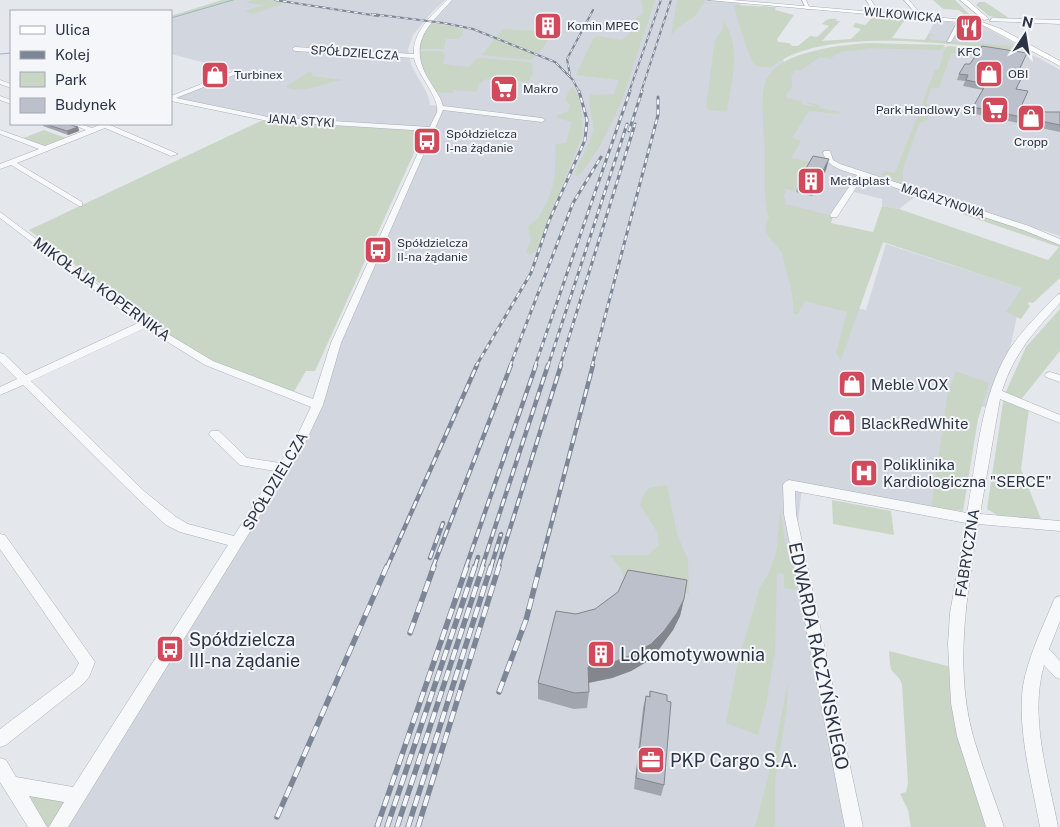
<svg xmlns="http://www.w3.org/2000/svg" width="1060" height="827" viewBox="0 0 1060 827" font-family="'Public Sans',sans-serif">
  <rect width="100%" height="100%" fill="#e4e7ec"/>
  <path fill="#d2d6de" d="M 237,0 L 445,0 L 433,11 L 413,35 L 408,49 L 411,65 L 428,95 L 430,105 L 439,106 L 435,67 L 417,61 L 418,38 L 450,0 L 739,0 L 753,51 L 781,52 L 785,65 L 835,48 L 925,45 L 1029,54 L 1039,58 L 1060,70 L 1060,236 L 917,188 L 913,198 L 899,209 L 882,206 L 882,199 L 850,191 L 833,217 L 773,204 L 856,308 L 866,310 L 886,244 L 1023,288 L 1006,367 L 991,409 L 947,396 L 931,507 L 802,488 L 796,539 L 854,827 L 57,827 L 309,424 L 352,308 L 432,129 L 268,119 L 171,99 L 237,71 L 171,54 L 171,19 Z
    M 936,19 L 968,22 L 983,26 L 1026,50 L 925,40 Z"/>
  <path fill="#c9d6c5" d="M 222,0 L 237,0 L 171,19 L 171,16 Z
    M 251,0 L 269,0 L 284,3 L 253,14 L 245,11 L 264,5 L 246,3 Z
    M 641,0 L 655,0 L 621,103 L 600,146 L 580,175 L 575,176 C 577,161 590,147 593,131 C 595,117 587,108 590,95 L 614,94 L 619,80 L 576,75 L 593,39 L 598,36 L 622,40 L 628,35 L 638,16 L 642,15 L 643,10 Z
    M 677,0 L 706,0 L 695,16 L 676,29 L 671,36 Z
    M 933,0 L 955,0 L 971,16 L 967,17 L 959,10 L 943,9 Z
    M 979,2 L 985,2 L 1012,20 L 989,16 L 976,5 Z
    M 734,5 L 776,7 L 775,10 L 794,15 L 777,39 L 778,42 L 789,43 L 792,46 L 798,46 L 810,36 L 817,37 L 829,26 L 822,24 C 826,19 830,18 837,19 L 836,21 L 840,21 L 822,41 L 851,39 L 861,29 L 853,27 L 855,23 L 865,25 L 875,15 L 907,17 L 892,38 L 925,40 L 929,34 L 940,36 L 930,35 L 929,38 L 932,40 L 1013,46 L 1031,51 L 1004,49 L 1002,46 L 1004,49 C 941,44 824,26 771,67 C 766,67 759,67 755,65 C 750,62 735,12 734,5 Z
    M 724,22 C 742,47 731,83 727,112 L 710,110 L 706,107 L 715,40 L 722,30 Z
    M 428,23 L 453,26 L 463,30 L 463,35 L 458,39 L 446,39 L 444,49 L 419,49 L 423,29 Z
    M 503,29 L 553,32 L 539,54 L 496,37 Z
    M 495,38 L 538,55 L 531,60 L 482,55 Z
    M 868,43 L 945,45 L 940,50 L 865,48 L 866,49 C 854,52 839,48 831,59 L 820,57 L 800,71 L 796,70 C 788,77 793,80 792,88 L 786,94 L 787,98 L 802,101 L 801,104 L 816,107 L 806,102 L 819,105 L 820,108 L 840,112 L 839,114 L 809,111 L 792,138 L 801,141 L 791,158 L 811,162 L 794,191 L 782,188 L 786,191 L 784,196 L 786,204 L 833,216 L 831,223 L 873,232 L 882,206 L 899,209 L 1048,260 L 1059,247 L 962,214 L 979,210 L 1045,231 L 990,216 L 1060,243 L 1060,278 L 1033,303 L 1029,302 L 1028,304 L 1030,306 L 1021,319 L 1006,312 L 1022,288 L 883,242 L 841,360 L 836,353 L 847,312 L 805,301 L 798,314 L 794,314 L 792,293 L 782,253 C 776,242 758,234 769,218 C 763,201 765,165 765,146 C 764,129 759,93 767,78 C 781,51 842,45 868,43 Z
    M 948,46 L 1003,50 L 969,49 L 951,54 L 939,88 L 931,88 L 926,104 L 930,105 L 930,107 L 941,108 C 933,109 929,110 928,119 L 919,124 L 902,172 L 904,183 L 884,178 L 881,175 L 884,171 L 895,173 L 916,119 L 922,116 L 925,109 L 923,103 L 924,98 L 935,70 L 939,69 L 944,51 Z
    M 421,51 L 441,51 L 445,55 L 443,64 L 469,67 L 476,59 L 481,58 L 529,62 L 532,63 L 533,73 L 528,83 C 512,80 490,72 478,85 L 479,87 L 476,92 L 453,90 L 453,93 L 436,92 L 419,62 L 418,52 Z
    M 308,72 L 312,72 L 312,76 L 343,80 C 323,82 306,95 286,87 Z
    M 571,87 C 582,92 583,125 582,136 L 537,249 L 530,255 L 526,252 L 531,241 L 528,226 C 536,221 539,217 543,209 C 557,186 555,169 556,144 L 566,143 L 572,122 L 557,118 L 557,115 L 569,111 L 570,105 L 565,100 Z
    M 261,121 L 424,131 L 315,371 L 306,371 L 292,395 L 216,363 L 147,322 L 115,295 L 29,230 Z
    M 44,130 L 66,138 L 46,149 L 21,139 Z
    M 1060,309 L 1060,351 L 1019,402 L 1029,408 L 1021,469 L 1041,519 L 999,516 L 987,509 L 1004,396 L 1026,347 Z
    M 956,371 L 989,383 L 978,419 L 963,511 L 931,507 L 947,396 Z
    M 667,485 L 677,534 L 688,560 L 689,594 L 626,584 L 621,569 L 610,555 L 648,555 L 659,545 L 657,532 L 640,505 C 646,487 648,487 667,485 Z
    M 832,500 L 891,511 L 894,535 L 833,524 Z
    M 780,509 L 785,542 L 793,559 L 797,590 L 784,588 L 784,574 L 777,573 L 775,652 L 766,704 L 758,735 L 726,723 L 737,666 L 760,587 L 769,573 L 777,549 Z
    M 889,651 L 955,668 L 995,827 L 911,827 L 908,810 L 900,794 L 906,792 L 908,783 L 902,685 C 900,678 898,677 893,672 C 889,667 890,658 889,651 Z
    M 788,682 L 787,708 L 775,780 L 775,827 L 755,827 L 774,753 Z
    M 10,784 L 77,796 L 58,827 L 38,827 Z"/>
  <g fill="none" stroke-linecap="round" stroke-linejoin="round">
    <path stroke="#9fb4cc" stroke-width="1" d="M 171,18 L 233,0
      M 0,54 L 11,53"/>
    <g stroke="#a9aeb7" stroke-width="1">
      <path id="minor" d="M 447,0 L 452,0 C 432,23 409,39 425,73 C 430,84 440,94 443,106 L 542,118 L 545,120 L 542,122 L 443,110 L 341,343 L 323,405 L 306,441 L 68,827 L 49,827 L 64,802 L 29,796 L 47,827 L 28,827 L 0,782 L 0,758 L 6,760 L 16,777 L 73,787 L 228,545 L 180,532 L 166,525 L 136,497 L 23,385 L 0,395 L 0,387 L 17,379 L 0,362 L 0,353 L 4,354 L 26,375 L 138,323 L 0,218 L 0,212 L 148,322 L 213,361 L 313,399 L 331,343 L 428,131 L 268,121 L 171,101 L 171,96 L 237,70 L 239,71 L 239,73 L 176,98 L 268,117 L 430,127 C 432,122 435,117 437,112 C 440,98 417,74 414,58 L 295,51 L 292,49 L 295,47 L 414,54 C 412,32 433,14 447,0 ZM 145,328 L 205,365 L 311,407 L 295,440 L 280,463 L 247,458 L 219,431 L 211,431 L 209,434 L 211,437 L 240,465 L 275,471 L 234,536 L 188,524 L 176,517 L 144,491 L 31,381 Z
        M 802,0 L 806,0 L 810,9 L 806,9 Z
        M 866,0 L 871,0 L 881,15 L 877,15 Z
        M 904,0 L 909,0 L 924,18 L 920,18 Z
        M 992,18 L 1060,20 L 1060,24 L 990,21 Z
        M 959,19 L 964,20 L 951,42 L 947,42 Z
        M 0,80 L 11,84 L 11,88 L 0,84 Z
        M 0,96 L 11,100 L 11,104 L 0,100 Z
        M 71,124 L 80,124 L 92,128 L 101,124 L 111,124 L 110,125 L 178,154 L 171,156 L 105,128 L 17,163 L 82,202 L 82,206 L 79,206 L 11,165 L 0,169 L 0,164 L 39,149 L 0,134 L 0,130 L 45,146 L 86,130 Z
        M 824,151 L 830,151 L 833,160 L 840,164 L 1029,226 L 1060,239 L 1060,245 L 1023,230 L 863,177 L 837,217 L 831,217 L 830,215 L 857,175 C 842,170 829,168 823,153 Z
        M 1060,294 L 1060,303 C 1034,332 1014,353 1002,391 L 1060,415 L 1060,423 L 1000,399 L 980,514 L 1060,521 L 1060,531 L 978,524 C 967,596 954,665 973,736 C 982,767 994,797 1004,827 L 986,827 L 957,736 L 951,703 L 948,644 L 950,613 L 966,523 L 795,491 L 796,514 L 863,827 L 845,827 L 784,514 L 783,485 L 785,482 L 789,480 L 967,513 C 977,459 980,398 1009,350 C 1022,330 1040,313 1057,295 Z
        M 1050,372 L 1060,375 L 1060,382 L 1046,377 L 1045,375 L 1046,373 Z
        M 0,534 L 5,535 L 95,662 L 89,677 L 83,684 L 6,745 L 0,747 L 0,729 L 73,674 L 79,663 L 0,549 Z
        M 1060,596 L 1060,621 L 1049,649 L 1060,661 L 1060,679 L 1055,677 L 1044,665 C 1029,718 1048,774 1058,827 L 1040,827 C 1032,783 1017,730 1023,686 C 1028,657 1042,629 1053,602 L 1055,598 Z"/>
    </g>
    <g stroke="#a3abb8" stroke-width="1">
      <path id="major" d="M 708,0 L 732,0 L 979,21 L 1001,29 L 1060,61 L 1060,66 L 981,24 Z
        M 960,0 L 967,0 L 989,19 L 984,20 Z"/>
    </g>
    <use href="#minor" fill="#f7f8fa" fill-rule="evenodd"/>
    <use href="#major" fill="#fff" fill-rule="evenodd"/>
    <g stroke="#7d8696" stroke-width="2">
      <path id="rail-far3" d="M 275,0 L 378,16
        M 372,14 L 444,23 L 473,29 L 555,62 L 573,80 L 579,92
        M 570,75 L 567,59 L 593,10
        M 629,92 L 661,0
        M 641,92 L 671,0"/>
    </g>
    <g stroke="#7d8696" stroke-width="3">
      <path id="rail-far2" d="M 629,131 L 642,91
        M 476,366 L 531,273 L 549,221 L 585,140 L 587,120 L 579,91
        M 510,366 L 573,203 L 601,157
        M 535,366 L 630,91
        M 548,366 L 627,124
        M 560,366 L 635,124
        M 592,366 L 658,115 L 658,97"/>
    </g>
    <g stroke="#7d8696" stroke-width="4.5">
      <path id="rail-far1" d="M 430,558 L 443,523
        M 387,567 L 477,365
        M 433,567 L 511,365
        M 466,567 L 536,365
        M 475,567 L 478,557
        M 482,567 L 548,365
        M 491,567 L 501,534
        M 498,567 L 561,365
        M 540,567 L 593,365"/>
    </g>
    <g stroke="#7d8696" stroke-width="5.5">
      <path id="rail" d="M 410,633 L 434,566
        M 499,692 L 526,620 L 540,566
        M 277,817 L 387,566
        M 377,827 L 467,566
        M 387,827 L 475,566
        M 397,827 L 483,566
        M 408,827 L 491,566
        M 418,827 L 499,566"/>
    </g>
    <use href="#rail-far3" stroke="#f4f6f9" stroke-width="1" stroke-dasharray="4" stroke-linecap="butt"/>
    <use href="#rail-far2" stroke="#f4f6f9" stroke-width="2" stroke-dasharray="5" stroke-linecap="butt"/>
    <use href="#rail-far1" stroke="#f4f6f9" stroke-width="2.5" stroke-dasharray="8" stroke-linecap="butt"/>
    <use href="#rail" stroke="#f4f6f9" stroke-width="4" stroke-dasharray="11" stroke-linecap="butt"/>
  </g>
  <path fill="#a1a5ae" d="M 966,20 L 979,32 L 977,38 L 961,35 Z
    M 970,64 L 1020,70 L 1017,89 L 1021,107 L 1046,112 L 1060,112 L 1060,132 L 971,113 L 973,107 L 983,90 L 963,86 L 965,81 L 957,80 L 959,74 Z
    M 42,124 L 68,124 L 78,127 L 79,131 L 68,135 L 43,126 Z
    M 826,170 L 812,196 L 796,192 L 799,181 Z
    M 684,599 L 680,616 L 673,630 L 660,648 L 648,661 L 631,671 L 612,678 L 589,683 L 589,692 L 587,708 L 574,709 L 538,699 L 538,683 L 576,614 L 595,609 Z
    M 650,691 L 664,785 L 661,796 L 634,789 L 643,708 L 646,696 L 649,697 Z"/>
  <path fill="#83868d" d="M 78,127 L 79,131 L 68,135 L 67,131 Z
    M 829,159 L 826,170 L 812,196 L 816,184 Z
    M 684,599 L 680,616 L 673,630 L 660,648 L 648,661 L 631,671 L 612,678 L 587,683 L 588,667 Z"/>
  <path fill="#bbc0ca" stroke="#83868d" d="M 966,20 L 978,23 L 979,32 L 963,29 Z
    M 982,46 L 1027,53 L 1019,70 L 1025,71 L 1016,89 L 1028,91 L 1021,107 L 1046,112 L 1060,112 L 1060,125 L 973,107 L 986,84 L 966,80 L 968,75 L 959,74 L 965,64 L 970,64 Z
    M 45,124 L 68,124 L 78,127 L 67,131 Z
    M 813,156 L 829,159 L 816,184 L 799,181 Z
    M 628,570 L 687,580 L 684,599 L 677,613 L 664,631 L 651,644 L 634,654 L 614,662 L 588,667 L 589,692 L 575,693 L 538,683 L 556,611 L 576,614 L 595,609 L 618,592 Z
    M 650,691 L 667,695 L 667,701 L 671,702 L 664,785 L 636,778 L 646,696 L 650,697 Z"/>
  <defs>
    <g id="building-square" transform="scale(1.4375)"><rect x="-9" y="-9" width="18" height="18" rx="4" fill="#d1495b" stroke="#f4f6f9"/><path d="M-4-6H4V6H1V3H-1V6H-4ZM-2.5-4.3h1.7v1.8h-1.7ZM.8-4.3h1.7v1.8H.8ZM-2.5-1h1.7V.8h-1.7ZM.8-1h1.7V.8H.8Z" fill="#fff"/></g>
    <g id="restaurant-square" transform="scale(1.4375)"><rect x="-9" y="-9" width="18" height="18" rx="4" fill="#d1495b" stroke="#f4f6f9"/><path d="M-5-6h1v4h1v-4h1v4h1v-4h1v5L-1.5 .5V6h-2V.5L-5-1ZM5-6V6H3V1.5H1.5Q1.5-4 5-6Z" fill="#fff"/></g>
    <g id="shop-square" transform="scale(1.4375)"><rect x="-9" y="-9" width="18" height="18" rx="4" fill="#d1495b" stroke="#f4f6f9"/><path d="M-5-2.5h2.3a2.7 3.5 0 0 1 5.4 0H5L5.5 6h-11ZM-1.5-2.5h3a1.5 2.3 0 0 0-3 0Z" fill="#fff"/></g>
    <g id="supermarket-square" transform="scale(1.4375)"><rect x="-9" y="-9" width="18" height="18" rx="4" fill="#d1495b" stroke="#f4f6f9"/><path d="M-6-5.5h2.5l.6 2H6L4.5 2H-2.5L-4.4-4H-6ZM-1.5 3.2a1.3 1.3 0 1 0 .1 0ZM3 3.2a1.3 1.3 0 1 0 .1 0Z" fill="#fff"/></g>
    <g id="bus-square" transform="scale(1.4375)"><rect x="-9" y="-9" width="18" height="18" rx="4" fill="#d1495b" stroke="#f4f6f9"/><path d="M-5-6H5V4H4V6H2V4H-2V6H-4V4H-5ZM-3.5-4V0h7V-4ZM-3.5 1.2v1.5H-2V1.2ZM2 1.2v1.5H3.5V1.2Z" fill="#fff"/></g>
    <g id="hospital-square" transform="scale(1.4375)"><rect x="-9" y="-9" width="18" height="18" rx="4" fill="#d1495b" stroke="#f4f6f9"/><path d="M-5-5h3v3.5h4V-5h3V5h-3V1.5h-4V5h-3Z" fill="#fff"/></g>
    <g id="office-square" transform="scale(1.4375)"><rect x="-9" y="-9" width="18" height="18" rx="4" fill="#d1495b" stroke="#f4f6f9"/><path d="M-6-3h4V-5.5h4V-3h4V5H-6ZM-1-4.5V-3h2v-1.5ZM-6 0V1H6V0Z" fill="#fff"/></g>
  </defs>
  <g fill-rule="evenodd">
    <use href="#building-square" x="548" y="26"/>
    <use href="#restaurant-square" x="969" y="28"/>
    <use href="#shop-square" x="989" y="74"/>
    <use href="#shop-square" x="215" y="75"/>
    <use href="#supermarket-square" x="504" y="89"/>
    <use href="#supermarket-square" x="995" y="110"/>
    <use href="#shop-square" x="1031" y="118"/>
    <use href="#bus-square" x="427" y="141"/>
    <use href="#building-square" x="811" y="181"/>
    <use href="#bus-square" x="378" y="250"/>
    <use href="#shop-square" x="852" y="384"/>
    <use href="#shop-square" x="842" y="423"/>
    <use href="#hospital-square" x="864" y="473"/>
    <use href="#bus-square" x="170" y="649"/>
    <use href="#building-square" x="601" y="654"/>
    <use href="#office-square" x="651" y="760"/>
  </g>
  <g text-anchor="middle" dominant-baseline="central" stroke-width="4" stroke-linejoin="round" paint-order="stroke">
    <g font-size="12" fill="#2b3445" stroke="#f4f6f9">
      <text transform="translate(903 15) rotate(5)">WILKOWICKA</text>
      <text transform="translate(355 53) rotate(4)">SPÓŁDZIELCZA</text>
      <text transform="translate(301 121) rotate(4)">JANA STYKI</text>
      <text transform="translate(943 201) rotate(18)">MAGAZYNOWA</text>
    </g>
    <g font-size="12" fill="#2b3445" stroke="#f4f6f9" text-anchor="start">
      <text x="567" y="26">Komin MPEC</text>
      <text x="969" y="52" text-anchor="middle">KFC</text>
      <text x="1008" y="74">OBI</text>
      <text x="234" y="75">Turbinex</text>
      <text x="523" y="89">Makro</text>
      <text x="976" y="110" text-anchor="end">Park Handlowy S1</text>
      <text x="446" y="134">Spółdzielcza<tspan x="446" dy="14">I-na żądanie</tspan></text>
      <text x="1031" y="142" text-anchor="middle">Cropp</text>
      <text x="830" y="181">Metalplast</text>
      <text x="397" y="243">Spółdzielcza<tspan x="397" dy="14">II-na żądanie</tspan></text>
    </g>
    <g font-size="15" fill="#2b3445" stroke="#f4f6f9">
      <text transform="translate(102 289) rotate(36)">MIKOŁAJA KOPERNIKA</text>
      <text transform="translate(275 481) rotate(-59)">SPÓŁDZIELCZA</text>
      <text transform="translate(967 553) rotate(-81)">FABRYCZNA</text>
    </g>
    <g font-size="15" fill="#2b3445" stroke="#f4f6f9" text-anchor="start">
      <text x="871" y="384">Meble VOX</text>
      <text x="861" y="423">BlackRedWhite</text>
      <text x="883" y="464">Poliklinika<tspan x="883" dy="17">Kardiologiczna "SERCE"</tspan></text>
    </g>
    <g font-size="18" fill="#2b3445" stroke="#f4f6f9" text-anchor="start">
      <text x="189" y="639">Spółdzielcza<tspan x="189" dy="21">III-na żądanie</tspan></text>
      <text x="620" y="654">Lokomotywownia</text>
      <text x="670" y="760">PKP Cargo S.A.</text>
    </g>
    <g font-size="18" fill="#2b3445" stroke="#f4f6f9">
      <text transform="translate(819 656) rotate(78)">EDWARDA RACZYŃSKIEGO</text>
    </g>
  </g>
  <rect x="10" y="10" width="162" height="115" fill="#f4f6f9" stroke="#a4a8b1"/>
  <rect x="20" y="26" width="25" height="8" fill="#ffffff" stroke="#a4a8b1"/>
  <text x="55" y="35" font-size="15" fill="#2b3445">Ulica</text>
  <rect x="20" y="51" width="25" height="8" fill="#7d8696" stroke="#a4a8b1"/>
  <text x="55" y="60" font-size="15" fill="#2b3445">Kolej</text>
  <rect x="20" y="72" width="25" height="15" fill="#c9d6c5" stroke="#a4a8b1"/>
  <text x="55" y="85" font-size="15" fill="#2b3445">Park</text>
  <rect x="20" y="98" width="25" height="15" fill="#bbc0ca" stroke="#a4a8b1"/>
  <text x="55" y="110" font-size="15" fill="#2b3445">Budynek</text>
  <g transform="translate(1025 35) rotate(12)" stroke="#f4f6f9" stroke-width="4" paint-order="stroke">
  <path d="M0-4L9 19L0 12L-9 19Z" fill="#2b3445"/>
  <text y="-8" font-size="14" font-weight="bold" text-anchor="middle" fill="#2b3445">N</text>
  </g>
</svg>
